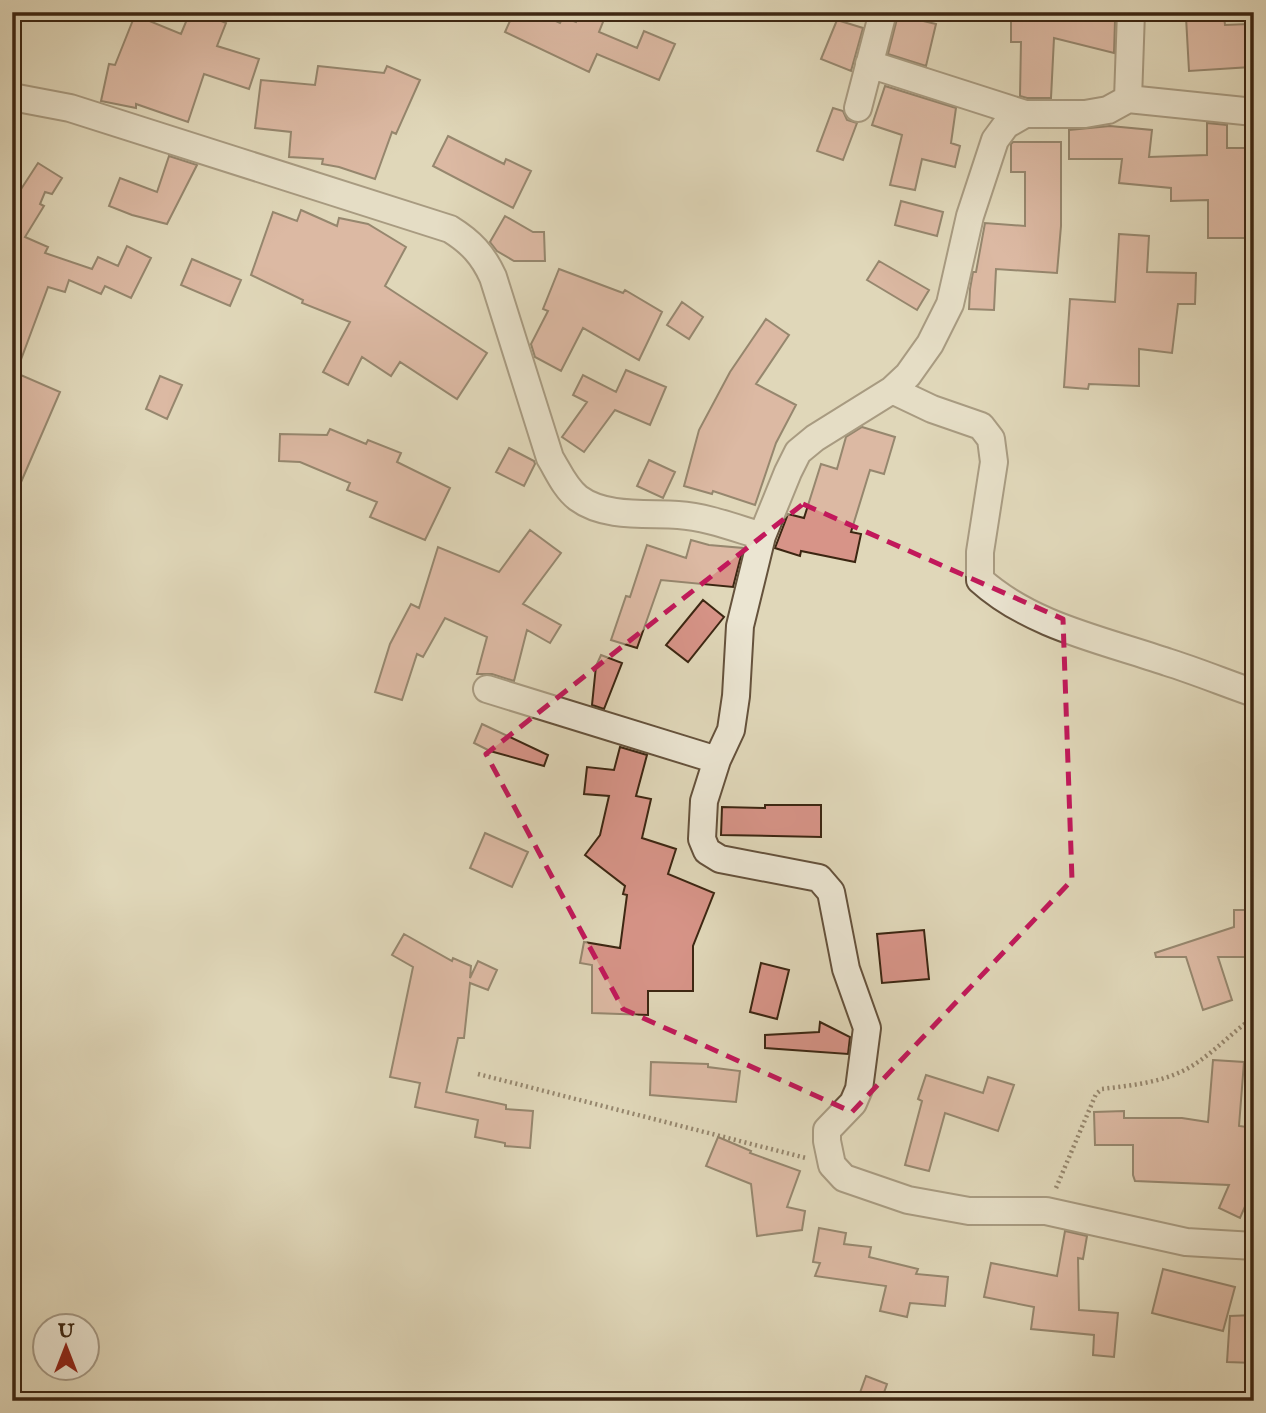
<svg xmlns="http://www.w3.org/2000/svg" width="1266" height="1413" viewBox="0 0 1266 1413" font-family="'IM FELL English',serif">
  <rect width="100%" height="100%" fill="#e0d7b9"/>
  <filter id="stains"><feTurbulence type="fractalNoise" baseFrequency=".00286" numOctaves="4"/><feColorMatrix values="0 0 0 0 .2 0 0 0 0 .09 0 0 0 0 .02 0 0 0 .5 -.17"/></filter>
  <radialGradient id="worn" r=".72"><stop offset=".6" stop-color="#630" stop-opacity="0"/><stop offset="1" stop-color="#630" stop-opacity=".3"/></radialGradient>
  <path fill="#d79488" stroke="#3c2612" stroke-width="2" d="M 190,12 L 200,12 L 226,23 L 217,46 L 259,59 L 249,89 L 204,74 L 188,122 L 136,104 L 136,108 L 101,101 L 109,64 L 115,65 L 135,15 L 181,34 Z
    M 514,12 L 536,12 L 560,23 L 563,17 L 576,22 L 580,12 L 607,12 L 599,32 L 637,48 L 644,31 L 675,44 L 659,80 L 597,54 L 589,72 L 505,32 Z
    M 1011,13 L 1088,14 L 1115,21 L 1114,53 L 1054,38 L 1051,98 L 1027,98 L 1020,96 L 1021,42 L 1011,42 Z
    M 898,15 L 936,24 L 926,66 L 888,54 Z
    M 1224,16 L 1225,25 L 1249,24 L 1251,67 L 1189,71 L 1186,17 Z
    M 837,20 L 863,28 L 851,71 L 821,59 Z
    M 318,66 L 384,73 L 387,66 L 420,80 L 396,134 L 392,132 L 375,179 L 339,167 L 322,164 L 323,159 L 289,157 L 291,132 L 255,128 L 261,80 L 315,85 Z
    M 885,86 L 956,108 L 951,143 L 960,146 L 955,167 L 922,159 L 915,190 L 890,185 L 902,135 L 872,125 Z
    M 833,108 L 843,111 L 847,120 L 857,123 L 843,160 L 817,151 Z
    M 1207,123 L 1227,125 L 1227,148 L 1254,148 L 1254,176 L 1246,176 L 1246,238 L 1208,238 L 1208,200 L 1171,201 L 1171,188 L 1119,183 L 1122,159 L 1069,159 L 1069,130 L 1110,126 L 1152,130 L 1149,157 L 1207,155 Z
    M 448,136 L 504,164 L 506,159 L 531,171 L 513,208 L 433,166 Z
    M 1013,142 L 1061,142 L 1061,226 L 1057,273 L 996,269 L 994,310 L 969,309 L 970,289 L 973,272 L 976,272 L 985,223 L 1025,226 L 1025,172 L 1011,172 L 1011,144 Z
    M 169,156 L 197,165 L 167,224 L 132,215 L 109,206 L 120,178 L 157,192 Z
    M 38,163 L 62,178 L 52,194 L 45,192 L 40,204 L 44,206 L 25,237 L 48,247 L 45,253 L 92,269 L 98,257 L 118,266 L 127,246 L 151,258 L 131,298 L 105,286 L 101,294 L 69,280 L 65,292 L 48,287 L 16,373 L 60,392 L 12,503 L 12,203 Z
    M 901,201 L 943,212 L 937,236 L 895,225 Z
    M 301,210 L 337,226 L 339,218 L 368,224 L 406,247 L 385,286 L 487,353 L 457,399 L 400,362 L 391,376 L 362,357 L 348,385 L 323,372 L 350,322 L 302,303 L 303,300 L 251,275 L 273,212 L 297,221 Z
    M 505,216 L 533,232 L 544,232 L 545,261 L 514,261 L 497,251 L 490,242 Z
    M 1119,234 L 1149,236 L 1147,272 L 1196,273 L 1195,304 L 1178,304 L 1172,353 L 1139,349 L 1139,386 L 1089,384 L 1088,389 L 1064,387 L 1070,299 L 1115,302 Z
    M 192,259 L 241,280 L 230,306 L 181,285 Z
    M 879,261 L 929,290 L 917,310 L 867,280 Z
    M 559,269 L 623,293 L 625,290 L 662,312 L 639,360 L 583,328 L 561,371 L 535,357 L 531,344 L 548,311 L 543,309 Z
    M 682,302 L 703,317 L 689,339 L 667,325 Z
    M 766,319 L 789,335 L 756,384 L 796,405 L 776,443 L 755,505 L 713,491 L 712,494 L 684,486 L 699,430 L 730,372 Z
    M 626,370 L 666,387 L 650,425 L 615,410 L 584,452 L 562,437 L 587,402 L 573,395 L 583,375 L 616,392 Z
    M 160,376 L 182,385 L 167,419 L 146,409 Z
    M 862,427 L 895,437 L 884,474 L 870,470 L 851,532 L 861,534 L 855,562 L 801,551 L 800,556 L 775,548 L 788,514 L 804,518 L 821,464 L 837,469 L 846,437 Z
    M 330,429 L 366,444 L 368,440 L 401,453 L 397,462 L 450,488 L 425,540 L 370,517 L 377,502 L 347,490 L 350,483 L 300,462 L 279,461 L 280,434 L 327,435 Z
    M 509,448 L 534,461 L 535,464 L 524,486 L 496,472 Z
    M 649,460 L 675,472 L 663,498 L 637,486 Z
    M 530,530 L 561,553 L 523,604 L 561,625 L 550,643 L 527,630 L 514,681 L 492,674 L 477,674 L 487,637 L 445,618 L 423,657 L 417,654 L 402,700 L 375,692 L 390,644 L 411,604 L 419,608 L 438,547 L 499,572 Z
    M 691,540 L 709,545 L 743,548 L 733,587 L 661,580 L 637,648 L 611,640 L 626,596 L 630,597 L 647,545 L 686,558 Z
    M 703,600 L 724,617 L 688,662 L 666,645 Z
    M 601,655 L 622,663 L 604,709 L 592,705 L 596,666 Z
    M 482,724 L 548,755 L 544,766 L 490,751 L 474,743 Z
    M 620,747 L 647,755 L 636,796 L 651,799 L 642,838 L 676,849 L 668,874 L 714,893 L 693,946 L 693,991 L 648,991 L 648,1015 L 592,1013 L 592,965 L 580,963 L 584,942 L 620,948 L 627,895 L 623,894 L 625,886 L 585,855 L 600,835 L 609,796 L 584,794 L 587,767 L 614,770 Z
    M 765,805 L 821,805 L 821,837 L 721,835 L 722,807 L 765,808 Z
    M 485,833 L 528,852 L 512,887 L 470,868 Z
    M 1234,910 L 1254,910 L 1254,957 L 1218,957 L 1232,1000 L 1203,1010 L 1186,957 L 1156,957 L 1155,953 L 1234,927 Z
    M 924,930 L 929,979 L 882,983 L 877,934 Z
    M 404,934 L 452,961 L 453,958 L 471,966 L 470,978 L 478,961 L 497,970 L 488,990 L 470,983 L 464,1038 L 458,1038 L 446,1092 L 506,1105 L 506,1109 L 533,1111 L 530,1148 L 505,1146 L 505,1143 L 475,1137 L 478,1120 L 415,1107 L 420,1083 L 390,1077 L 413,967 L 392,955 Z
    M 761,963 L 789,970 L 777,1019 L 750,1012 Z
    M 820,1022 L 850,1037 L 848,1054 L 765,1048 L 765,1035 L 819,1032 Z
    M 1213,1060 L 1244,1062 L 1239,1126 L 1254,1128 L 1254,1186 L 1240,1218 L 1219,1208 L 1229,1185 L 1135,1181 L 1133,1175 L 1133,1145 L 1095,1145 L 1094,1112 L 1124,1111 L 1124,1118 L 1182,1118 L 1208,1122 Z
    M 651,1062 L 708,1064 L 708,1067 L 740,1071 L 736,1102 L 650,1095 Z
    M 926,1075 L 983,1093 L 988,1077 L 1014,1085 L 998,1131 L 945,1113 L 929,1171 L 905,1165 L 922,1101 L 918,1099 Z
    M 718,1137 L 751,1151 L 750,1153 L 800,1171 L 787,1207 L 805,1211 L 802,1230 L 757,1236 L 751,1184 L 706,1166 Z
    M 819,1228 L 846,1233 L 844,1244 L 871,1247 L 869,1257 L 918,1269 L 916,1274 L 948,1277 L 945,1306 L 910,1303 L 907,1317 L 880,1311 L 886,1286 L 815,1276 L 820,1263 L 813,1262 Z
    M 1065,1231 L 1087,1236 L 1083,1259 L 1078,1258 L 1079,1310 L 1118,1313 L 1114,1357 L 1093,1355 L 1094,1335 L 1031,1329 L 1034,1307 L 984,1297 L 991,1263 L 1057,1276 Z
    M 1163,1269 L 1235,1287 L 1223,1331 L 1152,1313 Z
    M 1254,1315 L 1254,1363 L 1227,1362 L 1230,1316 Z
    M 866,1376 L 887,1384 L 881,1401 L 857,1401 Z"/>
  <g fill="none" stroke-linecap="round" stroke-linejoin="round">
    <g stroke="#65523c" stroke-width="30">
      <path id="street" d="M 869,64 L 1025,114
        M 12,97 L 70,108 L 450,229 C 471,242 483,255 493,277 L 550,458 C 558,471 565,488 578,498 C 605,518 646,513 678,515 C 707,517 735,528 762,536
        M 1128,99 L 1131,12
        M 858,108 L 883,12
        M 1254,112 L 1128,99 L 1108,110 L 1085,114 L 1025,114 L 1006,125 L 995,140 L 970,216 L 950,304 L 930,344 L 908,375 L 892,390 L 815,438 L 798,452 L 788,472 L 762,536 L 740,626 L 736,696 L 731,730 L 717,760 L 704,801 L 702,839 L 707,851 L 720,859 L 819,878 L 831,892 L 846,969 L 867,1028 L 859,1089 L 853,1103 L 827,1130 L 827,1141 L 832,1165 L 844,1178 L 908,1200 L 969,1211 L 1046,1211 L 1186,1242 L 1254,1246
        M 892,390 L 932,409 L 981,426 L 991,439 L 994,462 L 980,552 L 980,580 C 1031,626 1103,640 1167,662 C 1196,671 1225,683 1254,693
        M 487,689 L 717,760"/>
    </g>
    <path stroke="#3c2612" stroke-width="4.5" stroke-dasharray="2 3.5" stroke-linecap="butt" d="M 478,1074 L 806,1158
      M 1056,1188 L 1096,1094 L 1102,1089 C 1134,1085 1170,1082 1198,1062 C 1217,1049 1234,1031 1254,1017"/>
    <use href="#street" stroke="#ebe5d2" stroke-width="26"/>
  </g>
  <path d="M0 0H1266V1413H0ZM 803,504 L 1063,619 L 1072,880 L 852,1112 L 623,1009 L 486,754 Z" fill="#e0d7b9" fill-opacity=".55" fill-rule="evenodd"/>
  <path fill="none" stroke="#c2185b" stroke-width="5" stroke-dasharray="14 9" stroke-linejoin="round" d="M 803,504 L 1063,619 L 1072,880 L 852,1112 L 623,1009 L 486,754 Z"/>
  <rect width="1266" height="1413" fill="none" stroke="#e0d7b9" stroke-width="42"/>
  <rect x="14" y="14" width="1238" height="1385" fill="none" stroke="#3c2612" stroke-width="3.5"/>
  <rect x="21" y="21" width="1224" height="1371" fill="none" stroke="#3c2612" stroke-width="2"/>
  <g transform="translate(66 1347)"><circle r="33" fill="#ebe5d2" stroke="#a59985" stroke-width="2"/>
  <path d="M0-5L12 26L0 18L-12 26Z" fill="#8f2418"/>
  <text y="-10" font-size="19" font-weight="bold" text-anchor="middle" fill="#3c2612">U</text>
  </g>
  <rect width="100%" height="100%" filter="url(#stains)"/>
  <rect width="100%" height="100%" fill="url(#worn)"/>
</svg>
